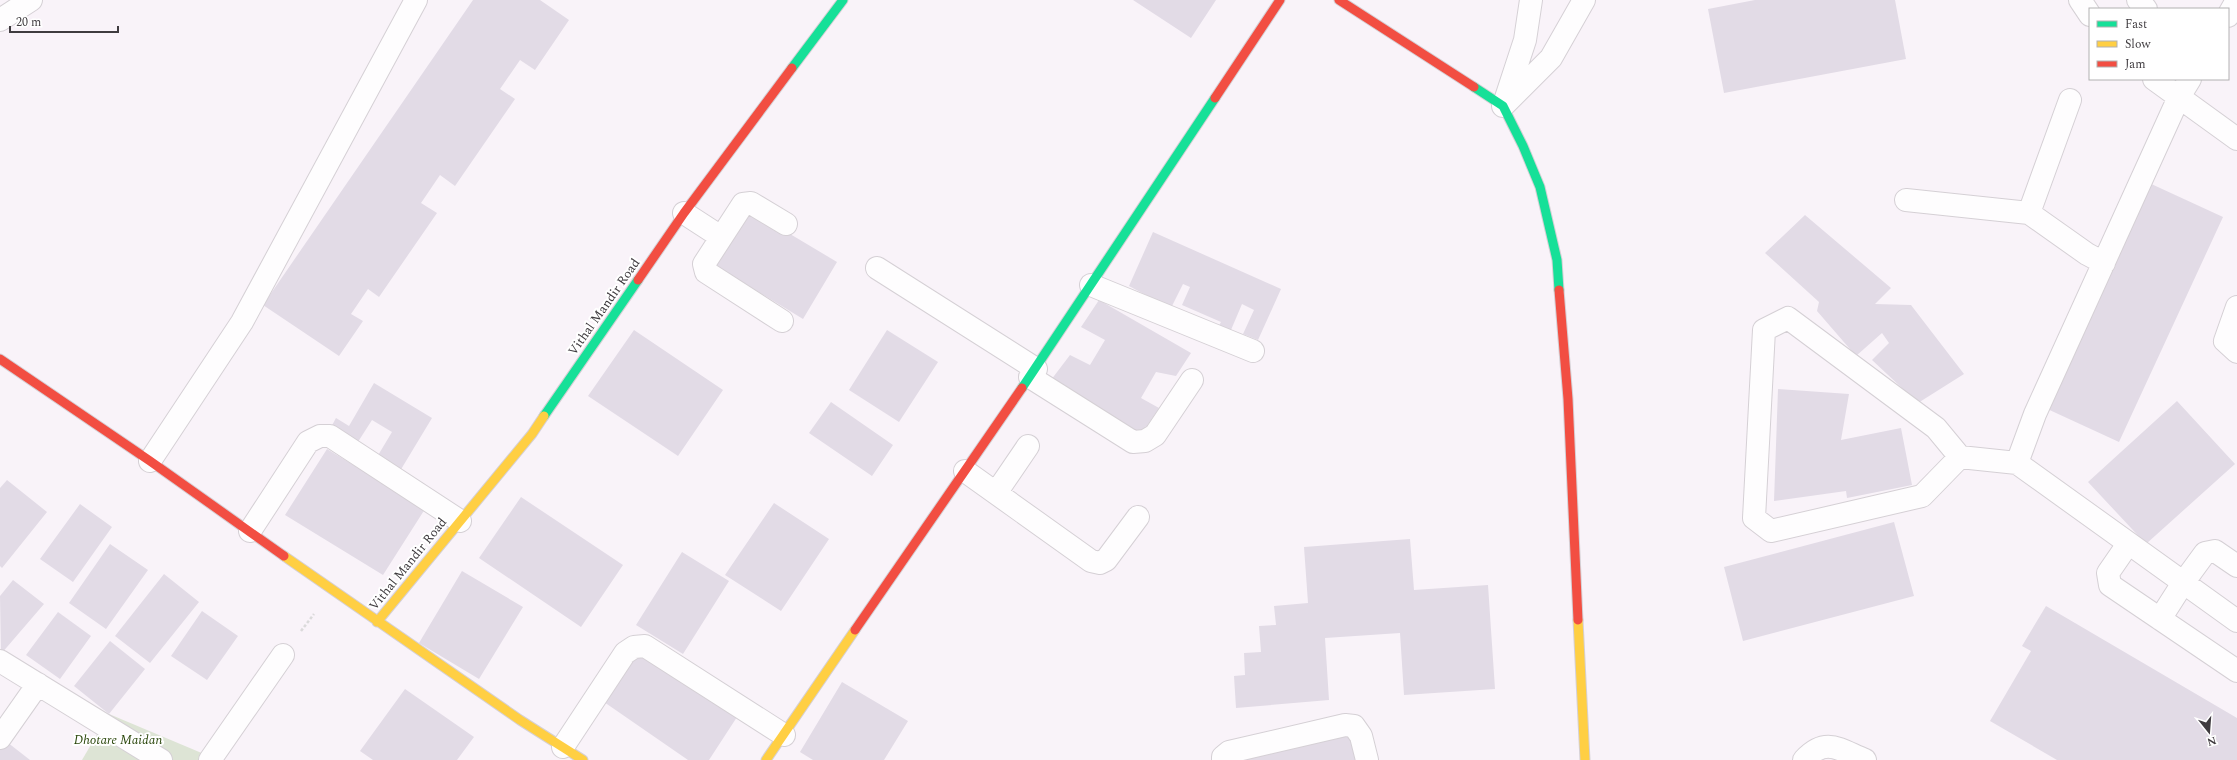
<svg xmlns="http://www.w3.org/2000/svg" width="2237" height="760" viewBox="0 0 2237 760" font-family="Spectral,serif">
  <rect width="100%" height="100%" fill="#f9f3f9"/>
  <path fill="#dde4d5" d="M 109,714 L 204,754 L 211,760 L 82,760 Z"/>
  <path fill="#e2dbe6" d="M 473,0 L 540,0 L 569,20 L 535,70 L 520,60 L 500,89 L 515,99 L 455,186 L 440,175 L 421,203 L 437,213 L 379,297 L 368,289 L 351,314 L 363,321 L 339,356 L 263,305 Z
    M 1133,0 L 1216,0 L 1191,38 Z
    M 1755,0 L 1895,0 L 1906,59 L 1724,93 L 1708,9 Z
    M 2147,182 L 2223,217 L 2119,442 L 2043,407 Z
    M 745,207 L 837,262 L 803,319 L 711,263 Z
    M 1805,215 L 1891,288 L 1875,304 L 1911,305 L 1964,374 L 1918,403 L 1872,360 L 1889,343 L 1882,333 L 1856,356 L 1817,311 L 1819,302 L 1765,253 Z
    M 1153,232 L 1281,289 L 1258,340 L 1243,334 L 1254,310 L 1242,304 L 1228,337 L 1216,331 L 1221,322 L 1182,305 L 1190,287 L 1183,284 L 1169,312 L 1155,300 L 1129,286 Z
    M 1099,300 L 1191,353 L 1176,376 L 1156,372 L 1141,398 L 1159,408 L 1140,436 L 1051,380 L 1070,355 L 1090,365 L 1105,340 L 1081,327 Z
    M 634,330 L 723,390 L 678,456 L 588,396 Z
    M 887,330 L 938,362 L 899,422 L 849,390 Z
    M 374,383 L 432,418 L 400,471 L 377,457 L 392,432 L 372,420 L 356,445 L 330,429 L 336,418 L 349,426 Z
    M 1778,389 L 1849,394 L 1841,440 L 1901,428 L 1912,485 L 1847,498 L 1846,491 L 1774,501 Z
    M 2177,401 L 2235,464 L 2146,544 L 2088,482 Z
    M 831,402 L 893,445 L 872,476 L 809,433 Z
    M 327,449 L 425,509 L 383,575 L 285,515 Z
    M 7,480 L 47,512 L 2,568 L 0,566 L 0,488 Z
    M 521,497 L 623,565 L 581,627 L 479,558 Z
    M 774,503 L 829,539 L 781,611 L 725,575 Z
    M 80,504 L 112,527 L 73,582 L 40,559 Z
    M 1894,522 L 1914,596 L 1743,641 L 1724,567 Z
    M 1410,539 L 1414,590 L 1488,585 L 1495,689 L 1404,695 L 1400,633 L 1325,638 L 1329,700 L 1236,708 L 1234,676 L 1245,675 L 1244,653 L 1261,652 L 1259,626 L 1276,625 L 1274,606 L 1308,603 L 1304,547 Z
    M 110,544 L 148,570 L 106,629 L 69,603 Z
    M 682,552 L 729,581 L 683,654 L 636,625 Z
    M 462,571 L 523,607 L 479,679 L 419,643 Z
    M 164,574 L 199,602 L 150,663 L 115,636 Z
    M 13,580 L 44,604 L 1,654 L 0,596 Z
    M 2046,606 L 2237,718 L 2237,760 L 2057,760 L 1990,721 L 2031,651 L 2022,646 Z
    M 202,611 L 238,636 L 207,680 L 171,656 Z
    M 58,612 L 91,636 L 60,679 L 26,655 Z
    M 110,641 L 145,669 L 109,714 L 74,686 Z
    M 635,652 L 737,717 L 709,760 L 688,760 L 604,702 Z
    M 842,682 L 908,721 L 884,760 L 813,760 L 800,752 Z
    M 405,689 L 474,737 L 457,760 L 373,760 L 360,751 Z
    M 1348,730 L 1356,760 L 1230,760 Z
    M 7,742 L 30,760 L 0,760 L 0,750 Z"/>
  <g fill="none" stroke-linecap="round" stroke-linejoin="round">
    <g stroke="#d5d0d5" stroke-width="24">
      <path id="lane" d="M 2128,544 L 2108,573 L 2110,585 L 2237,671
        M 2160,619 L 2183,583
        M 1804,760 C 1826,736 1840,750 1865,760"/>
    </g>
    <g stroke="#d5d0d5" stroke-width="24">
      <path id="street" d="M 2080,0 L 2090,15
        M 2138,0 L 2146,9
        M 2228,16 L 2237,0
        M 0,20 L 31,0
        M 2154,79 L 2237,139
        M 2190,79 L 2179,97 L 2035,414 L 2017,463 L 2237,621
        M 1505,101 L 1525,40 L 1531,0
        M 1503,106 L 1551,58 L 1584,0
        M 1906,200 L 2029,213 L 2087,254 L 2104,263
        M 684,213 L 721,237
        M 2029,213 L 2070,100
        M 877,268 L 1036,369
        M 1091,285 L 1253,351
        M 2237,307 L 2225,341 L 2237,352
        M 782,321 L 706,272 L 704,264 L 743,204 L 751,203 L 786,224
        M 1030,377 L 1133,442 L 1145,441 L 1155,435 L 1192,380
        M 1960,457 L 1936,428 L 1788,318 L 1764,330 L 1754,518 L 1771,531 L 1922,496 L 1960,457 L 2017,463
        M 150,461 L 242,322 L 416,0
        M 965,471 L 1091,561 L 1100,563 L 1106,560 L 1138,517
        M 996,493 L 1028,446
        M 250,531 L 308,442 L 320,436 L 330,436 L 460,521
        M 2183,583 L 2205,553 L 2215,551 L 2237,566
        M 0,661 L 161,760
        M 0,738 L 38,684
        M 563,747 L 625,653 L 634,647 L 645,646 L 784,735
        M 210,760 L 283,655
        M 1223,760 L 1223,757 L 1229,752 L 1345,725 L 1354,726 L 1361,736 L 1367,760"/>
    </g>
    <g stroke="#d5d0d5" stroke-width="11">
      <path id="fast" d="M 792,68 L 843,0
        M 1474,87 L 1503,106 L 1523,146 L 1540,187 L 1557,260 L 1559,290
        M 1022,388 L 1215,98
        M 544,416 L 638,280"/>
    </g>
    <g stroke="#d5d0d5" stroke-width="11">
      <path id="slow" d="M 284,556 L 520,720 L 583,760
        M 1578,620 L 1585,760
        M 377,622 L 532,434 L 544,416
        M 766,760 L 855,630"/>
    </g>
    <g stroke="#d5d0d5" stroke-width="11">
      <path id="jam" d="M 1339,0 L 1474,87
        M 1215,98 L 1280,0
        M 638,280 L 684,213 L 792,68
        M 1559,290 L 1568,399 L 1578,620
        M 0,359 L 150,461 L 284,556
        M 855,630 L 1022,388"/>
    </g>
    <path stroke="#dbdadb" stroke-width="2.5" stroke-dasharray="3 2" stroke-linecap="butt" d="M 301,631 L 314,614"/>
    <use href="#lane" stroke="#fefdfe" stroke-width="22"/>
    <use href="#street" stroke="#fefdfe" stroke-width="22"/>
    <use href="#fast" stroke="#16e098" stroke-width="9"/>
    <use href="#slow" stroke="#ffcf43" stroke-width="9"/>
    <use href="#jam" stroke="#f24e42" stroke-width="9"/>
  </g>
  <g text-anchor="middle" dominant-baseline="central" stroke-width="4" stroke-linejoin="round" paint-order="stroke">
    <g font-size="13" fill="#3f3b3f" stroke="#fff">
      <text transform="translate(604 307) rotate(-55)">Vithal Mandir Road</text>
      <text transform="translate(408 564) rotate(-51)">Vithal Mandir Road</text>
    </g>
    <g font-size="13" font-style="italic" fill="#2b470c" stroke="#fff">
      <text x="118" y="740">Dhotare Maidan</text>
    </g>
  </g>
  <rect x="2089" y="8" width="140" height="72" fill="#ffffff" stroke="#b2b1b2"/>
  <rect x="2097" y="21" width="20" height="6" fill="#16e098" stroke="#b2b1b2"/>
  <text x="2125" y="28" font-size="12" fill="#3f3b3f">Fast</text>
  <rect x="2097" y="41" width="20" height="6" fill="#ffcf43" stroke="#b2b1b2"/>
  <text x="2125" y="48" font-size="12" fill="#3f3b3f">Slow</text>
  <rect x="2097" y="61" width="20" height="6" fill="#f24e42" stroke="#b2b1b2"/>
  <text x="2125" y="68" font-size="12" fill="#3f3b3f">Jam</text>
  <g transform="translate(2209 732) rotate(163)" stroke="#ffffff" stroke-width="3" paint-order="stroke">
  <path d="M0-3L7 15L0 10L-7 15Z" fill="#3f3b3f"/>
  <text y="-6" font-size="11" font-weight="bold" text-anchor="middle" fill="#3f3b3f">N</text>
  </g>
  <path d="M10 26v6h108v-6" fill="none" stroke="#3f3b3f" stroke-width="2"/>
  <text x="16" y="26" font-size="12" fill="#3f3b3f" stroke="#ffffff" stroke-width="3" paint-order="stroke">20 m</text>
</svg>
